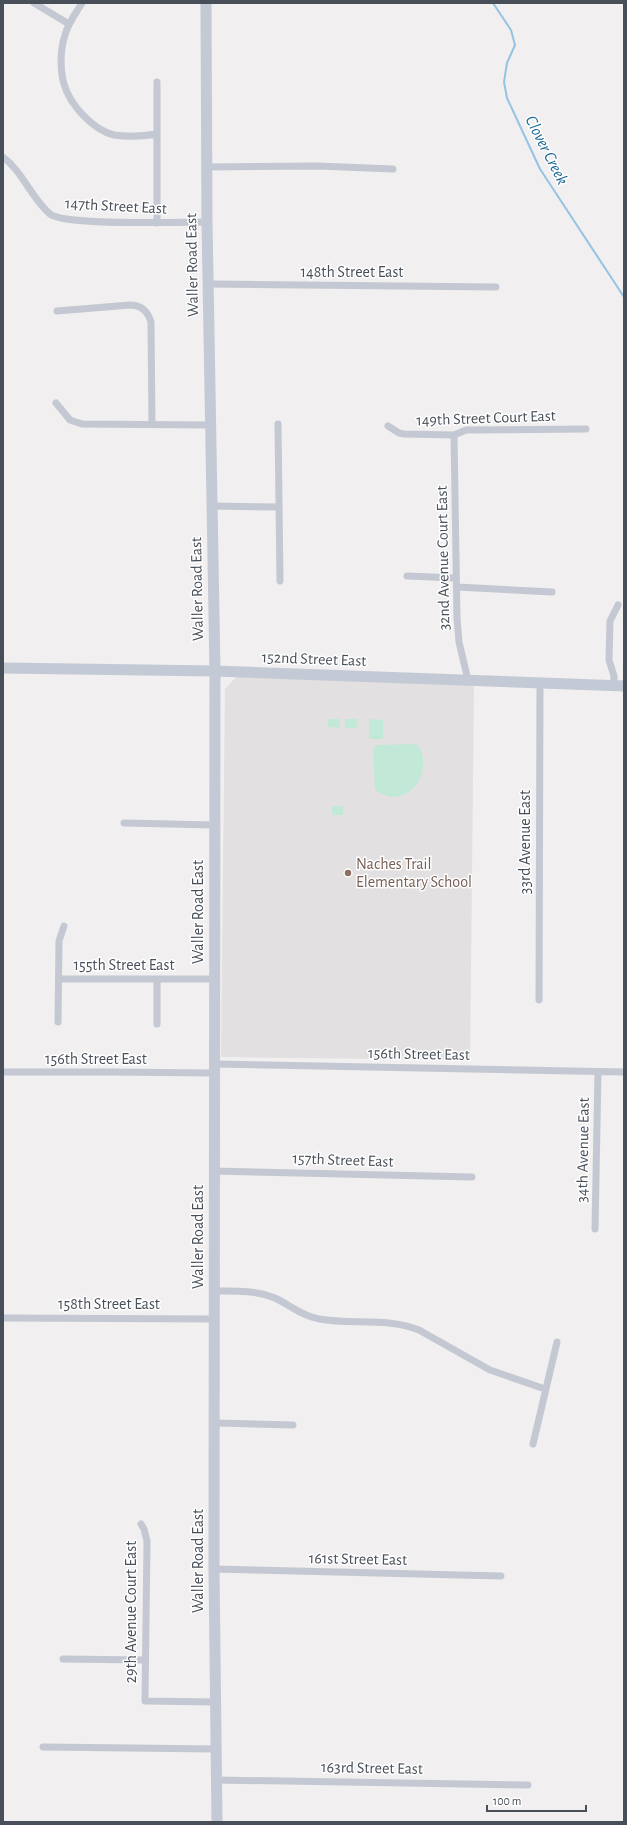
<svg xmlns="http://www.w3.org/2000/svg" width="627" height="1825" viewBox="0 0 627 1825" font-family="'Alegreya Sans',sans-serif">
  <rect width="100%" height="100%" fill="#f1efef"/>
  <path fill="#e2e0e0" d="M 236,677 L 474,685 L 470,1060 L 221,1057 L 225,689 Z"/>
  <path fill="#c2e9d8" d="M 328,719 L 340,719 L 340,728 L 328,727 Z
    M 345,719 L 357,719 L 357,728 L 345,728 Z
    M 369,719 L 383,720 L 383,739 L 369,739 Z
    M 416,744 C 422,749 423,755 423,763 C 424,790 395,808 375,789 L 373,748 L 376,745 Z
    M 332,806 L 343,806 L 343,815 L 332,815 Z"/>
  <g fill="none" stroke-linecap="round" stroke-linejoin="round">
    <path stroke="#94c4e1" stroke-width="2" d="M 493,3 L 511,30 L 515,45 L 507,63 L 504,82 L 507,98 L 540,169 L 624,297"/>
    <path stroke="#c4c8d2" stroke-width="7" d="M 34,3 L 69,24
      M 82,3 C 76,13 68,23 65,35 C 60,50 60,70 64,84 C 70,105 93,130 114,135 C 128,137 144,136 157,134
      M 157,82 L 157,223
      M 3,157 C 23,172 31,198 50,214 C 64,226 182,222 207,222
      M 207,167 L 318,166 L 393,169
      M 209,284 L 496,287
      M 57,311 L 130,305 C 142,305 148,312 151,322 L 152,425
      M 56,403 L 70,420 L 82,424 L 210,425
      M 278,424 L 280,581
      M 388,426 L 399,433 L 404,434 L 454,435 L 466,430 L 586,429
      M 454,435 L 457,618 L 459,642 L 468,680
      M 212,506 L 279,507
      M 407,576 L 456,578
      M 457,587 L 552,592
      M 614,686 L 614,676 L 609,660 L 610,621 L 618,605
      M 124,823 L 214,825
      M 59,979 L 214,979
      M 157,979 L 157,1024
      M 539,1000 L 540,684
      M 58,1022 L 59,941 L 64,926
      M 214,1064 L 624,1072
      M 3,1072 L 111,1072 L 214,1073
      M 214,1171 L 472,1177
      M 595,1229 L 598,1072
      M 214,1291 C 234,1291 256,1290 275,1298 C 290,1305 302,1316 319,1319 C 352,1325 386,1317 419,1330 L 490,1370 L 545,1389
      M 3,1318 L 214,1319
      M 215,1423 L 293,1425
      M 533,1444 L 557,1342
      M 141,1524 L 144,1529 L 147,1541 L 145,1701 L 215,1702
      M 214,1569 L 501,1576
      M 63,1659 L 145,1660
      M 43,1747 L 216,1749
      M 216,1780 L 528,1785"/>
    <path stroke="#c3c9d5" stroke-width="11" d="M 206,3 L 207,222 L 215,671 L 214,1569 L 217,1822
      M 3,668 L 215,671 L 624,686"/>
  </g>
  <circle fill="#8d6e63" stroke="#fff" stroke-width="1.5" cx="348" cy="873" r="4"/>
  <g text-anchor="middle" dominant-baseline="central" stroke-width="3" stroke-linejoin="round" paint-order="stroke">
    <g font-size="16" fill="#494f59" stroke="#fff">
      <text transform="translate(116 206) rotate(3)">147th Street East</text>
      <text transform="translate(192 265) rotate(-91)">Waller Road East</text>
      <text x="352" y="272">148th Street East</text>
      <text transform="translate(486 418) rotate(-2)">149th Street Court East</text>
      <text transform="translate(443 558) rotate(-91)">32nd Avenue Court East</text>
      <text transform="translate(197 589) rotate(-91)">Waller Road East</text>
      <text transform="translate(314 659) rotate(2)">152nd Street East</text>
      <text transform="translate(525 842) rotate(-90)">33rd Avenue East</text>
      <text transform="translate(198 912) rotate(-90)">Waller Road East</text>
      <text x="124" y="965">155th Street East</text>
      <text transform="translate(419 1054) rotate(1)">156th Street East</text>
      <text x="96" y="1059">156th Street East</text>
      <text transform="translate(583 1150) rotate(-89)">34th Avenue East</text>
      <text transform="translate(343 1160) rotate(2)">157th Street East</text>
      <text transform="translate(198 1237) rotate(-90)">Waller Road East</text>
      <text x="109" y="1304">158th Street East</text>
      <text transform="translate(358 1559) rotate(1)">161st Street East</text>
      <text transform="translate(198 1561) rotate(-90)">Waller Road East</text>
      <text transform="translate(131 1612) rotate(-90)">29th Avenue Court East</text>
      <text transform="translate(372 1768) rotate(1)">163rd Street East</text>
    </g>
    <g font-size="16" fill="#785e54" stroke="#fff" text-anchor="start">
      <text x="356" y="864">Naches Trail<tspan x="356" dy="18">Elementary School</tspan></text>
    </g>
    <g font-size="17" font-style="italic" fill="#1e6a98" stroke="#fff">
      <text transform="translate(547 150) rotate(63)">Clover Creek</text>
    </g>
  </g>
  <rect width="627" height="1825" fill="none" stroke="#494f59" stroke-width="8"/>
  <path d="M487 1805v6h99v-6" fill="none" stroke="#494f59" stroke-width="2"/>
  <text x="493" y="1805" font-size="12" fill="#494f59" stroke="#ffffff" stroke-width="3" paint-order="stroke">100 m</text>
</svg>
